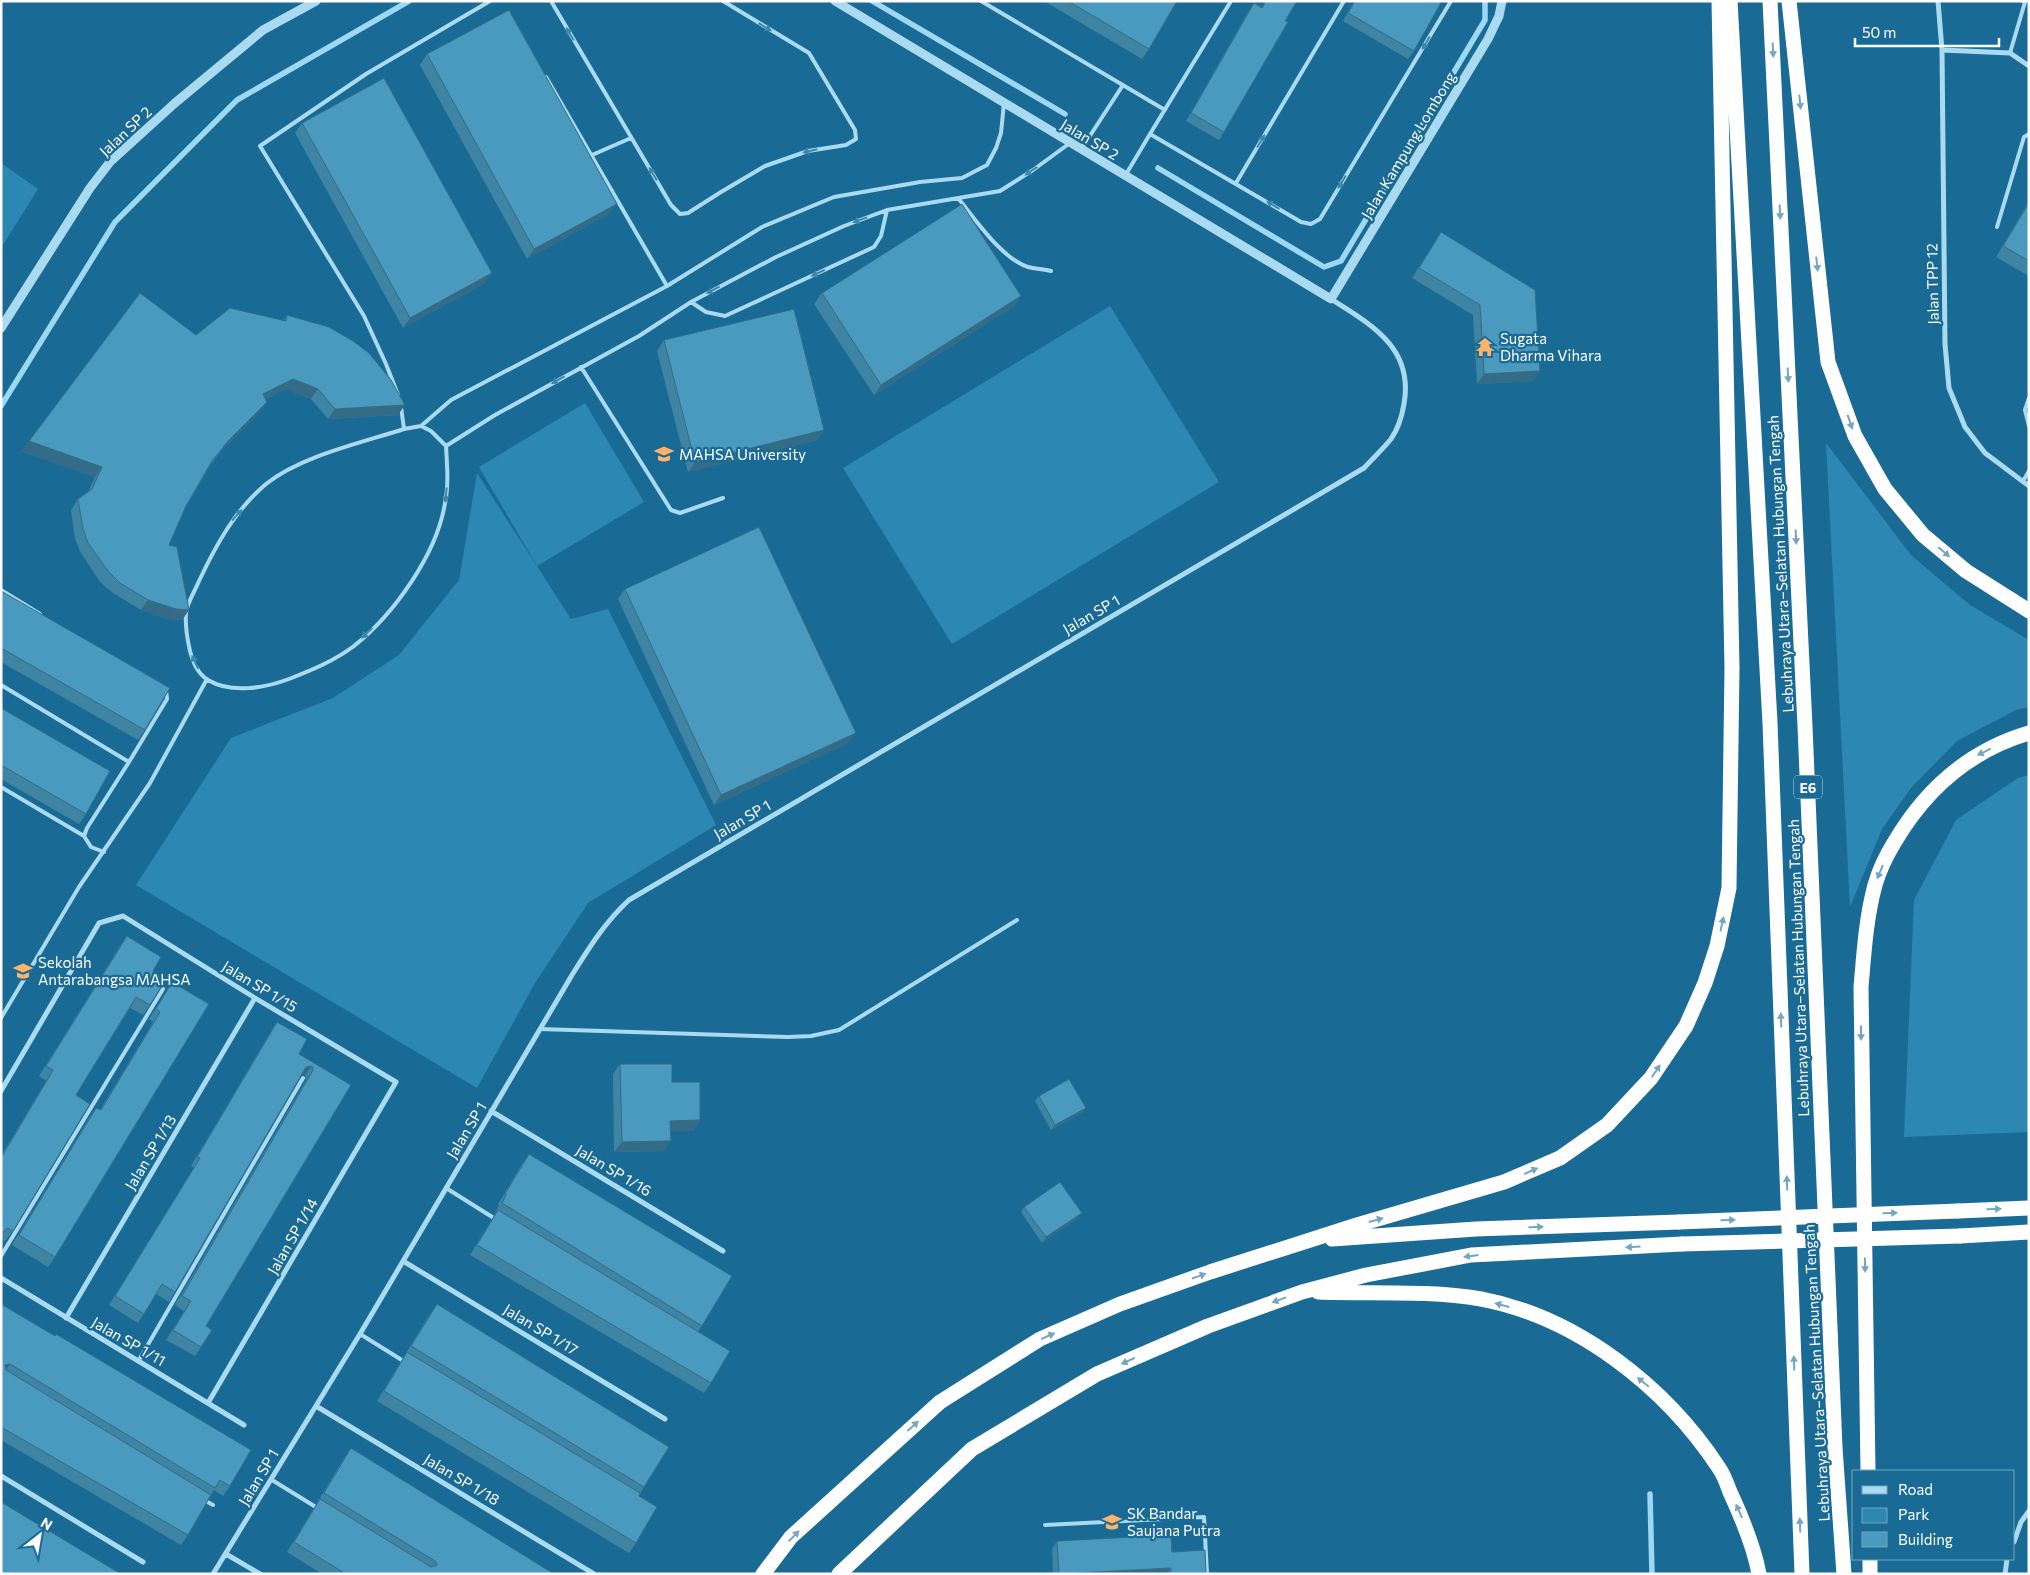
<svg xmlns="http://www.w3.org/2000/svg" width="2030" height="1575" viewBox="0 0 2030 1575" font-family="Commissioner,sans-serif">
  <rect width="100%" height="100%" fill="#196b95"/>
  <path fill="#2c87b3" d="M 1,163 L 38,189 L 1,248 Z
    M 1110,306 L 1219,482 L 952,644 L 843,468 Z
    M 585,403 L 644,502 L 537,566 L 479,467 Z
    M 1826,443 L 1911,555 L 1970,605 L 2029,640 L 2029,707 L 2016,710 L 1957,741 L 1911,788 L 1882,829 L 1850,907 Z
    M 477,473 L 571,619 L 608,609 L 716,825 L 588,903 L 535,983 L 477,1088 L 136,885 L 231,738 L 333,698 L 399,655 L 459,580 Z
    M 2029,775 L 2029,1132 L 1904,1137 L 1914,900 L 1956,820 L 2018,778 Z"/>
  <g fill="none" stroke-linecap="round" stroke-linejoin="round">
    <path stroke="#9dd8f2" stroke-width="5.5" d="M 872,1 L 1065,114
      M 1158,168 L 1324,267 L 1341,261 L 1485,20 L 1485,1
      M 1,406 L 115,222 L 237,100 L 409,1
      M 1650,1494 L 1652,1574"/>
    <path stroke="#aadaf0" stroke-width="4" d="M 551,1 L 671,205 L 680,214 L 688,213 L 721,192 L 765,166 L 808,151 L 846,145 L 856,139 L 855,130 L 809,53 L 723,1
      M 981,1 L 1165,110
      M 2010,53 L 2025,2 L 2023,1
      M 546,77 L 667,286
      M 1150,134 L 1231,1
      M 1082,148 L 1123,85
      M 592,155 L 631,138
      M 1125,176 L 1150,134 L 1301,222 L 1311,224 L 1320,219 L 1451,1
      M 1236,183 L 1344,1
      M 958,198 C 975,219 1002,259 1028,267 C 1035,269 1043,269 1051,271
      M 1997,227 L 2024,137 L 2029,134
      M 691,302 L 706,312 L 725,316 L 874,247 L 881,236 L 887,210
      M 581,367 L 671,510 L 680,513 L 723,498
      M 398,395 L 386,364 L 364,316 L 260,146 L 366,74 L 490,1
      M 2029,398 L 2025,410 L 2029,426
      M 401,407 L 404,429
      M 421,426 L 431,431 L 446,446 C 447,465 449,484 445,503 C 437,554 394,614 354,646 C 334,661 312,670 289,679 C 265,688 231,694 208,680 C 197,673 193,662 190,651 C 187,638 185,626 186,613 C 187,603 195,591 199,581 C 216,545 235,510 266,484 C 301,456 361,443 404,429 L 421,426 L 451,400 L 667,286 L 762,227 L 834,197 L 920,182 L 962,178 L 987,165 L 996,148 L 1001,133 L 1004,103
      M 446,446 L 495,415 L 639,336 L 691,302 L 776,257 L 844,226 L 887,210 L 1000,191 L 1033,170 L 1070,143
      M 2023,481 L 2029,471
      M 1,590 L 40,614
      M 1,685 L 129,762 L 167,699 L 166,690
      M 1,787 L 84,836 L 91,847 L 104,852
      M 84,836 L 87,828 L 129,762
      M 1,1018 L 79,887 L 150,783 L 207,679
      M 540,1029 L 788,1037 L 811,1036 L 839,1030 L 1017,920
      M 446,1188 L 497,1220
      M 1,1256 L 163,989
      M 360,1334 L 405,1362
      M 139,1360 L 303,1078
      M 272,1480 L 319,1509
      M 204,1500 L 213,1505
      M 1045,1525 L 1204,1517 L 1207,1574"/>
    <path stroke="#aadaf0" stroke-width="5" d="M 1938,1 L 1942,50 L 1945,344 L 1949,388 L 1965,427 L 1985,453 L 2029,486
      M 1942,50 L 2010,53 L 2029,66
      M 1,1091 L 99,923 L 123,916 L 255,998 L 396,1082 L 208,1403
      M 491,1111 L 723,1251
      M 403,1261 L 665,1419
      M 1,1278 L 244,1425
      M 66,1318 L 255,998
      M 316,1406 L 594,1574
      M 1,1476 L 143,1562
      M 2014,1542 L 2021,1522 L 2029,1511
      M 226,1554 L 260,1574
      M 213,1574 L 360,1334 L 572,975 C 589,948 605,922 629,900 L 1364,468 C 1373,458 1383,449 1391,439 C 1398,429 1402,416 1404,404 C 1414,348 1372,325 1331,299
      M 2005,1574 L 2007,1559"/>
    <path stroke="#aadaf0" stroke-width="9" d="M 835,1 L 1331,299 L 1488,39 L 1499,16 L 1502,1
      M 1,328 L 90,188 L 110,162 L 175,103 L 263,30 L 316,1"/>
    <path stroke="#fff" stroke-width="15" d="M 1730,1 L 1770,723 L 1802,1574
      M 1770,1 L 1805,726 L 1835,1448 L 1844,1574
      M 1789,1 L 1828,362 L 1855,436 L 1885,489 L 1923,535 L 1966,571 L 2029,611
      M 1958,1211 L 2029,1208
      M 1960,1236 L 2029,1232
      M 1332,1239 L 1476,1229 L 1679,1222
      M 1318,1292 C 1373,1294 1427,1290 1481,1299 C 1577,1317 1666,1387 1719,1468 C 1724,1475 1727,1484 1730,1492 C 1742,1518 1754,1546 1759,1574
      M 1868,1471 L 1861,987 C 1864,953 1866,918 1875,885 C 1879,871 1886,856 1894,843 C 1925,790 1968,751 2029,733
      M 1870,1559 L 1870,1574
      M 763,1574 L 791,1537 L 940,1402 L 1040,1339 L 1120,1304 L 1210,1272 L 1357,1225 L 1504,1182 L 1560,1158 L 1607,1125 L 1651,1078 L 1686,1026 L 1705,983 L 1717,946 L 1729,888 L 1732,668 L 1719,1
      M 839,1574 L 972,1449 L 1097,1374 L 1208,1326 L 1302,1292 L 1366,1275 L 1471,1255 L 1682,1244"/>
    <path stroke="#fff" stroke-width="15" d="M 1679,1222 L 1958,1211
      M 1682,1244 L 1960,1236"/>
  </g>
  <path fill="#4084a4" d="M 1044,1 L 1177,1 L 1149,49 L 1142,59 Z
    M 1265,1 L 1297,1 L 1224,132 L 1219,140 L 1186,121 L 1249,10 L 1254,3 L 1262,7 Z
    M 1354,1 L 1442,1 L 1414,51 L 1408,59 L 1343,21 Z
    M 427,54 L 609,214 L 527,259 L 420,65 Z
    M 302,123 L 485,283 L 403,328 L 295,133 Z
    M 2029,201 L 2029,276 L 1996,257 Z
    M 1441,232 L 1533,381 L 1477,384 L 1473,315 L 1412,278 L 1434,243 Z
    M 822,293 L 1021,296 L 1014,306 L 874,395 L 814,304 Z
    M 287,315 L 398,415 L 328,419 L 311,399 L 286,389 L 266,399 L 260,412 L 222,450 L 210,466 L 186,506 L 169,545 L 189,610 L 182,620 L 169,619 L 141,610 L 113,593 L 100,582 L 81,553 L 75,539 L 71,510 L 78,499 L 88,492 L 95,477 L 21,451 L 196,335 L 283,321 Z
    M 664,340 L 824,430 L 817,440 L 688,472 L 657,351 Z
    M 625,589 L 848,743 L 714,805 L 618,599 Z
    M 1,591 L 145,730 L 138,740 L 1,662 Z
    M 1,708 L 86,814 L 79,824 L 1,779 Z
    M 127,936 L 153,971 L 150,1005 L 143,1015 L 130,1008 L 76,1095 L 13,1231 L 5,1241 L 1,1239 L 1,1156 L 46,1081 L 39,1076 L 120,946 Z
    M 172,982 L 55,1257 L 48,1267 L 12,1245 L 89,1118 L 96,1108 L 100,1110 L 153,1022 L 149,1019 Z
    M 277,1022 L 299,1054 L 351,1085 L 206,1326 L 201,1347 L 195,1356 L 166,1340 L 184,1311 L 175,1305 L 306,1080 L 305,1075 L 301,1076 L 175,1292 L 169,1302 L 156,1294 L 138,1323 L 109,1305 L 194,1168 L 191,1166 L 271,1031 Z
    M 620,1064 L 672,1082 L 700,1120 L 693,1131 L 670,1131 L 664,1151 L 614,1152 L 613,1074 Z
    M 1039,1096 L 1086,1108 L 1082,1113 L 1051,1130 L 1035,1101 Z
    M 529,1154 L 702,1326 L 698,1331 L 711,1383 L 704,1393 L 470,1255 L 495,1214 L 499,1205 L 498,1204 L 522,1164 Z
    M 1024,1207 L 1078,1218 L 1042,1243 L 1021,1212 Z
    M 1,1304 L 230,1486 L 223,1496 L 214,1490 L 188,1535 L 181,1545 L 1,1440 Z
    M 437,1304 L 644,1487 L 639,1496 L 636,1543 L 629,1553 L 377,1401 L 429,1315 Z
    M 351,1448 L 554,1574 L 322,1574 L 287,1552 L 317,1503 L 344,1458 Z
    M 1057,1541 L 1172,1552 L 1206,1574 L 1053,1574 L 1052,1549 Z"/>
  <path fill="#346b86" d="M 617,204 L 609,214 L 527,259 L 534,249 Z
    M 492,273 L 485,283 L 403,328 L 410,318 Z
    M 1021,296 L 1014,306 L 874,395 L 881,385 Z
    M 1540,371 L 1533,381 L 1477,384 L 1484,374 Z
    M 293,379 L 318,389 L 311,399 L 286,389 L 256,404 L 263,394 Z
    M 267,402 L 260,412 L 222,450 L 205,472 L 229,440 Z
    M 405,405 L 398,415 L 328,419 L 335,409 Z
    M 824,430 L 817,440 L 688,472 L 695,462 Z
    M 29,441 L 102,467 L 95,477 L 21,451 Z
    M 148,600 L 189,610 L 182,620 L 169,619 L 141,610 Z
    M 856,733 L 848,743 L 714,805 L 721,795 Z
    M 312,1066 L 305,1075 L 300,1076 L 306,1067 Z
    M 1086,1108 L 1082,1113 L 1051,1130 L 1055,1125 Z
    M 700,1120 L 693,1131 L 663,1131 L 670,1121 Z
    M 671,1141 L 664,1151 L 614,1152 L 622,1142 Z
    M 1082,1213 L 1078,1218 L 1042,1243 L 1046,1237 Z
    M 10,1364 L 3,1374 L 5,1365 Z
    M 1171,1568 L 1167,1574 L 1059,1574 Z"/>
  <path fill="#4a99bf" stroke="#346b86" d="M 1068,1 L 1177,1 L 1149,49 Z
    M 1266,1 L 1297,1 L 1285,21 L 1288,22 L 1224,132 L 1191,113 L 1254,3 L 1262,8 Z
    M 1355,1 L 1442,1 L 1414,51 L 1348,13 Z
    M 509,10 L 617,204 L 534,249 L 427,54 Z
    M 384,78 L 492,273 L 410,318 L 302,123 Z
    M 2029,203 L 2029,261 L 2003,246 Z
    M 962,204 L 1021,296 L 881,385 L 822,293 Z
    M 1441,232 L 1535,290 L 1540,371 L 1484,374 L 1480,305 L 1419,268 Z
    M 140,293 L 196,335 L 230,308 L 286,321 L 287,315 L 329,327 L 353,341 L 369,353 L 391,380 L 405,405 L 335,409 L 318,389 L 293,379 L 263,394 L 267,402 L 229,440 L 212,461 L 186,506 L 169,545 L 177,547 L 189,610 L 176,609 L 148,600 L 120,583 L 108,571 L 88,543 L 83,529 L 78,499 L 92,489 L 102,467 L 29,441 Z
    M 794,309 L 824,430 L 695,462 L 664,340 Z
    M 759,527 L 856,733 L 721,795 L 625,589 Z
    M 1,591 L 170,688 L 145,730 L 1,648 Z
    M 1,708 L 110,771 L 86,814 L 1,765 Z
    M 127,936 L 161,957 L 153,971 L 166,979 L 150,1005 L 136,997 L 76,1095 L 90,1104 L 13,1231 L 7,1228 L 3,1233 L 1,1232 L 1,1158 L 53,1070 L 46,1066 Z
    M 172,982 L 209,1004 L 55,1257 L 19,1235 L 96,1108 L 101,1110 L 160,1012 L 156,1009 Z
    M 277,1022 L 307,1039 L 299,1054 L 351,1085 L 206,1326 L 212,1330 L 201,1347 L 173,1330 L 191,1301 L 182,1296 L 313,1070 L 312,1066 L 306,1067 L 175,1292 L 162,1284 L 144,1314 L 115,1296 L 200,1158 L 197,1157 Z
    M 620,1064 L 672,1064 L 672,1082 L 700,1082 L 700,1120 L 670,1121 L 671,1141 L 622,1142 Z
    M 1069,1079 L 1086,1108 L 1055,1125 L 1039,1096 Z
    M 529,1154 L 732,1276 L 702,1326 L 502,1203 L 506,1195 L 505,1194 Z
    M 1060,1182 L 1082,1213 L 1046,1237 L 1024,1207 Z
    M 498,1210 L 730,1351 L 711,1383 L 477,1245 Z
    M 1,1304 L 55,1336 L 56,1334 L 251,1450 L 230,1486 L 220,1480 L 215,1488 L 10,1364 L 5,1365 L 6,1370 L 211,1495 L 188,1535 L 1,1427 Z
    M 437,1304 L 669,1447 L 644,1487 L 411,1346 Z
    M 407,1352 L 640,1493 L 639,1496 L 657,1507 L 636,1543 L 384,1391 Z
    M 351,1448 L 554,1574 L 346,1574 L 294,1542 L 320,1499 L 431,1567 L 437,1565 L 435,1561 L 324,1493 Z
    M 1,1502 L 121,1574 L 1,1574 Z
    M 1171,1535 L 1172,1552 L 1205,1550 L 1206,1574 L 1171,1574 L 1171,1568 L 1059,1574 L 1057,1541 Z"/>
  <defs><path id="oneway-solid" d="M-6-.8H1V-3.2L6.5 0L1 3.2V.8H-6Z" transform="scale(1.25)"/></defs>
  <g fill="#3d87ac">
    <use href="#oneway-solid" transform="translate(765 27) rotate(31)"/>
    <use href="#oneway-solid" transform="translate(570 34) rotate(-120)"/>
    <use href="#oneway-solid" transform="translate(1426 43) rotate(121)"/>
    <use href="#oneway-solid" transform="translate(1261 141) rotate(-59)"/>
    <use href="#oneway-solid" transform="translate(810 151) rotate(167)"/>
    <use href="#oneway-solid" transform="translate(1031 171) rotate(146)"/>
    <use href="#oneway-solid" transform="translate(653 174) rotate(-121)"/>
    <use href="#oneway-solid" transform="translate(1342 182) rotate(121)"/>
    <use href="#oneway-solid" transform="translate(1273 205) rotate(-149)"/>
    <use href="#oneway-solid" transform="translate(860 220) rotate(160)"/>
    <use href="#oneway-solid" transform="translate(818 273) rotate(155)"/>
    <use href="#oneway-solid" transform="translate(713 290) rotate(152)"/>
    <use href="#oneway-solid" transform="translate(558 380) rotate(151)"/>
    <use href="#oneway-solid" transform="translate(446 495) rotate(95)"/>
    <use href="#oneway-solid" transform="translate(237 515) rotate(-48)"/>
    <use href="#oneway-solid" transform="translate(367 633) rotate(136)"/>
    <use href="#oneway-solid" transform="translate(195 662) rotate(-115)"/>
  </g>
  <g fill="#75a6bf">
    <use href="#oneway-solid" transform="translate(1773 50) rotate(87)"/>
    <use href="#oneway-solid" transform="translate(1800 102) rotate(84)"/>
    <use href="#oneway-solid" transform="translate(1780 212) rotate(87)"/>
    <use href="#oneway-solid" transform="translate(1817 264) rotate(84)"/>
    <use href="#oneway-solid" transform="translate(1788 375) rotate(87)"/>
    <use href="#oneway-solid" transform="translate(1850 422) rotate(71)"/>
    <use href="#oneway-solid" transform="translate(1796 537) rotate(87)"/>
    <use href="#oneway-solid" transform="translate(1944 552) rotate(40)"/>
    <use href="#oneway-solid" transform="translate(1984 752) rotate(154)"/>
    <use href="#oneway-solid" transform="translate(1880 872) rotate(113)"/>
    <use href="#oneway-solid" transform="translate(1722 924) rotate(-78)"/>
    <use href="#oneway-solid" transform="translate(1781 1020) rotate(-92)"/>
    <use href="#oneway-solid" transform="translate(1861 1033) rotate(89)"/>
    <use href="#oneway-solid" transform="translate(1656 1071) rotate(-56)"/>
    <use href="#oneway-solid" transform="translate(1531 1171) rotate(-24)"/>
    <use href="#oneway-solid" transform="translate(1787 1183) rotate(-92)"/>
    <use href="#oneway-solid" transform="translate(1994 1209) rotate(-2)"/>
    <use href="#oneway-solid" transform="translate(1890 1213) rotate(-2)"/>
    <use href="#oneway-solid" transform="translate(1376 1220) rotate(-15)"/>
    <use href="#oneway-solid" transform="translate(1728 1220) rotate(-2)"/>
    <use href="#oneway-solid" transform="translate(1536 1227) rotate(-2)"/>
    <use href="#oneway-solid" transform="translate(1633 1247) rotate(177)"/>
    <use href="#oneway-solid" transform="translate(1471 1256) rotate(173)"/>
    <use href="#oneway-solid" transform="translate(1865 1265) rotate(89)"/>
    <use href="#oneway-solid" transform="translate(1199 1276) rotate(-19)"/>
    <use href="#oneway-solid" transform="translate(1279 1300) rotate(160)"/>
    <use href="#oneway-solid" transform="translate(1502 1305) rotate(-165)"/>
    <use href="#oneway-solid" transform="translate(1048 1336) rotate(-24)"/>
    <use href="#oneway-solid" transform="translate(1128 1361) rotate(156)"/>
    <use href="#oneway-solid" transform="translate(1794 1363) rotate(-92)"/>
    <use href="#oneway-solid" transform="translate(1643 1382) rotate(-141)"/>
    <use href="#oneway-solid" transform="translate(913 1426) rotate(-42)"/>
    <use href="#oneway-solid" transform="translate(1739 1511) rotate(-114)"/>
    <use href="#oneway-solid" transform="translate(1800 1525) rotate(-92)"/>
    <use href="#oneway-solid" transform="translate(794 1536) rotate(-46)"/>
  </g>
  <defs>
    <g id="temple-bare" transform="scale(1.5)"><path d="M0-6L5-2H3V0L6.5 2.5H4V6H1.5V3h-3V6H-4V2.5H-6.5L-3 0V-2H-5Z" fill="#ffb269" stroke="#196b95" stroke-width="2.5" paint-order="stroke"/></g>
    <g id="university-bare" transform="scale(1.5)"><path d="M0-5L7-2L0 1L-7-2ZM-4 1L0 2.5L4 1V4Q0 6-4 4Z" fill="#ffb269" stroke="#196b95" stroke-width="2.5" paint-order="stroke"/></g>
    <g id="school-bare" transform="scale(1.5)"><path d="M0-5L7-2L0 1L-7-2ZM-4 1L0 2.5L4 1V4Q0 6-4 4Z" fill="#ffb269" stroke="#196b95" stroke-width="2.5" paint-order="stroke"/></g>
  </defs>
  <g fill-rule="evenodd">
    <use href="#temple-bare" x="1485" y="347"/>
    <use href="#university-bare" x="664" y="454"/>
    <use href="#school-bare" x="23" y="971"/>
    <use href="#school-bare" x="1112" y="1522"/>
  </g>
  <g text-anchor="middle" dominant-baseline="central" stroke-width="4.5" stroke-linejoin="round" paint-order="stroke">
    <rect fill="#196b95" stroke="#bad3df" stroke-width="1" x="1794" y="775.5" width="28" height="23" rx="4"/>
    <g font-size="14" font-weight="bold" fill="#fff">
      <text x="1808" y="787">E6</text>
    </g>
    <g font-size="15" fill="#fff" stroke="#196b95">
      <text transform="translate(125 131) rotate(-43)">Jalan SP 2</text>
      <text transform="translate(1090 139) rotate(31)">Jalan SP 2</text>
      <text transform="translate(1408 145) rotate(-59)">Jalan Kampung Lombong</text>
      <text transform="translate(1932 284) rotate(-91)">Jalan TPP 12</text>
      <text transform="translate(1780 564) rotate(-93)">Lebuhraya Utara–Selatan Hubungan Tengah</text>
      <text transform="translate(1091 614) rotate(-30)">Jalan SP 1</text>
      <text transform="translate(742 819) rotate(-30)">Jalan SP 1</text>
      <text transform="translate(1798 968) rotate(-92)">Lebuhraya Utara–Selatan Hubungan Tengah</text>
      <text transform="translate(260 986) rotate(31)">Jalan SP 1/15</text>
      <text transform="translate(466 1130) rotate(-59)">Jalan SP 1</text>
      <text transform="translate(150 1152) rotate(-59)">Jalan SP 1/13</text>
      <text transform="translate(614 1170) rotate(31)">Jalan SP 1/16</text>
      <text transform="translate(292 1236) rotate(-60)">Jalan SP 1/14</text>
      <text transform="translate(541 1329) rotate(31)">Jalan SP 1/17</text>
      <text transform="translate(129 1341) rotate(30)">Jalan SP 1/11</text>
      <text transform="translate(1816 1373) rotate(-93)">Lebuhraya Utara–Selatan Hubungan Tengah</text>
      <text transform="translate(258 1477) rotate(-59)">Jalan SP 1</text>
      <text transform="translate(462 1479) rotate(31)">Jalan SP 1/18</text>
    </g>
    <g font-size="15" fill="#fff" stroke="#196b95" text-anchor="start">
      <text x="1500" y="338">Sugata<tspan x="1500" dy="17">Dharma Vihara</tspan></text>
      <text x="679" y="454">MAHSA University</text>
      <text x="38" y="962">Sekolah<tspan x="38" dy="17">Antarabangsa MAHSA</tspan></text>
      <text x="1127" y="1513">SK Bandar<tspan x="1127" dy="17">Saujana Putra</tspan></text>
    </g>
  </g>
  <rect width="2030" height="1575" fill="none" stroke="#ffffff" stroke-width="5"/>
  <rect x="1852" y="1470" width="162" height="90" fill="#196b95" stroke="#75a6bf"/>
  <rect x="1862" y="1486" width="25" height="8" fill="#aadaf0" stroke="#75a6bf"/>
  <text x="1898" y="1495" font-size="15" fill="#ffffff">Road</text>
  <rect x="1862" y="1508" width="25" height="15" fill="#2c87b3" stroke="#75a6bf"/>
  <text x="1898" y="1520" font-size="15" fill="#ffffff">Park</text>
  <rect x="1862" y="1532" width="25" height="15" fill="#4a99bf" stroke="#75a6bf"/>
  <text x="1898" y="1545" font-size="15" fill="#ffffff">Building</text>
  <g transform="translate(40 1535) rotate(31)" stroke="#196b95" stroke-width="4" paint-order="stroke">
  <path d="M0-4L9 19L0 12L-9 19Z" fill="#ffffff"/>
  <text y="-8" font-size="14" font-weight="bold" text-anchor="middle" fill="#ffffff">N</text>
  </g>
  <path d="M1855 38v8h144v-8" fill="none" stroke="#ffffff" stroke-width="2.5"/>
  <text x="1862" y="38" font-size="15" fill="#ffffff" stroke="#196b95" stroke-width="4" paint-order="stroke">50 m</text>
</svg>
